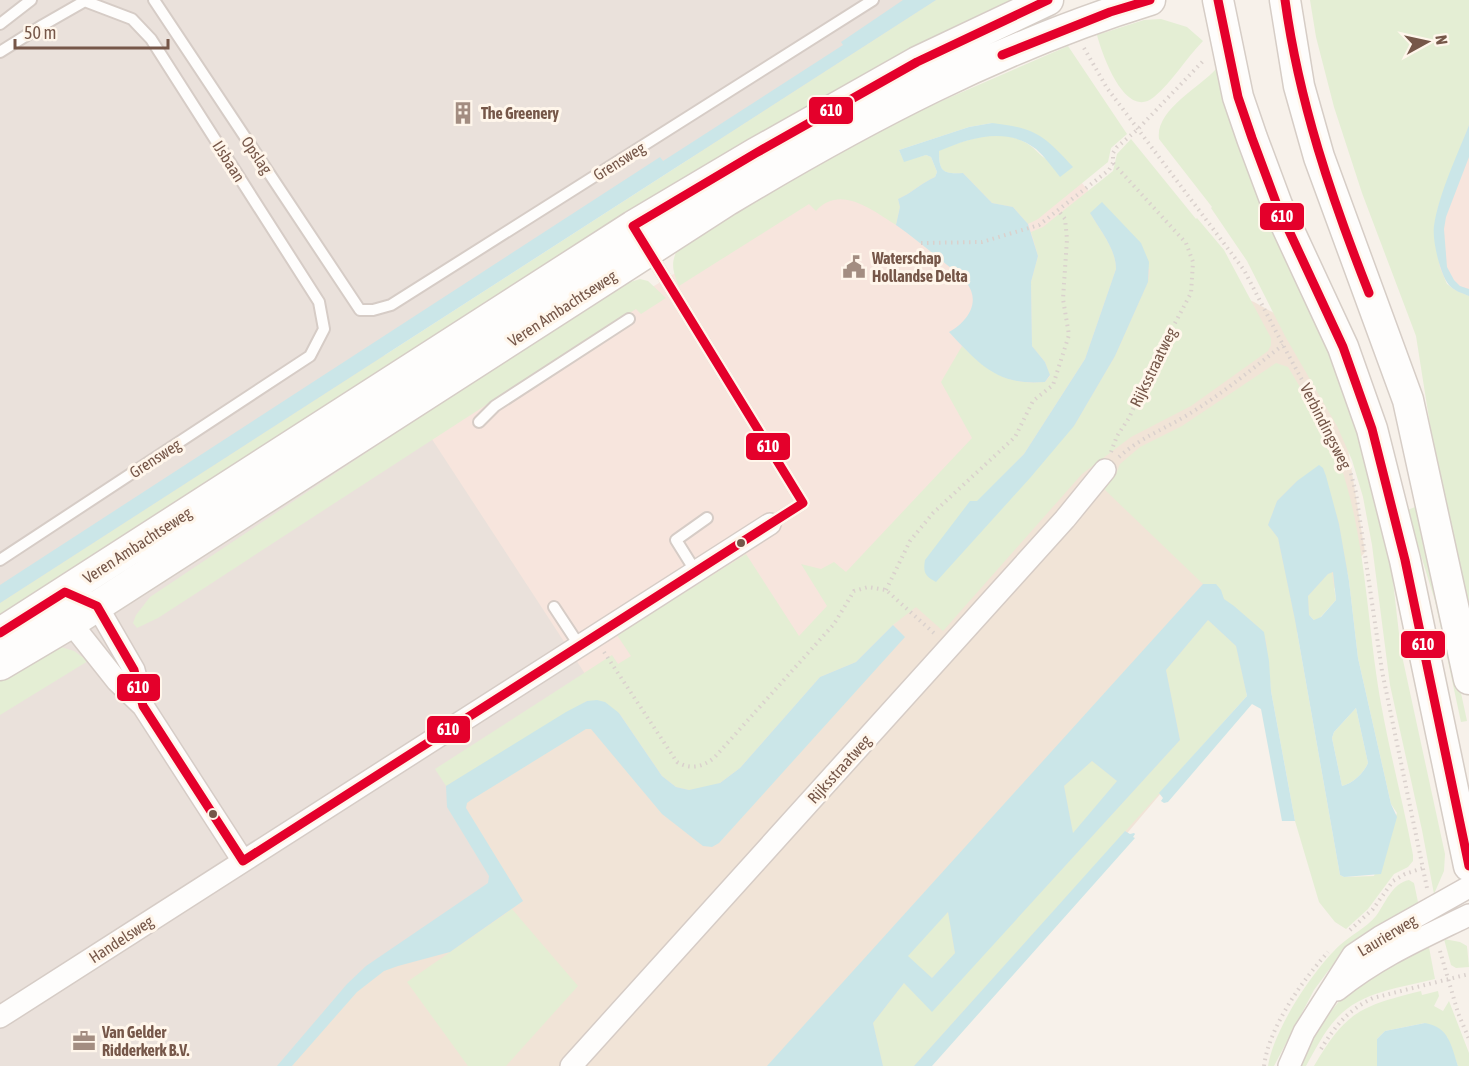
<svg xmlns="http://www.w3.org/2000/svg" width="1469" height="1066" viewBox="0 0 1469 1066" font-family="'Asap Condensed',sans-serif">
  <rect width="100%" height="100%" fill="#f7f1ea"/>
  <path fill="#f1e4d7" d="M 1140,252 L 1254,302 L 1303,329 L 1340,400 L 1365,552 L 1085,883 L 919,1066 L 285,1066 L 456,801 Z"/>
  <path fill="#f7e5dd" d="M 1469,67 L 1469,307 L 1425,256 Z
    M 1060,157 L 1140,252 L 1050,445 L 711,836 L 591,718 L 424,427 L 796,199 Z"/>
  <path fill="#eae1db" d="M 0,0 L 937,0 L 704,150 L 379,345 L 424,427 L 591,683 L 456,801 L 501,886 L 376,967 L 285,1066 L 0,1066 Z"/>
  <path fill="#e4eed4" fill-rule="evenodd" d="M 936,0 L 1013,0 L 0,623 L 0,603 Z
    M 1310,0 L 1469,0 L 1469,125 L 1438,207 L 1434,229 L 1440,268 L 1447,284 L 1455,290 L 1469,296 L 1469,623 L 1439,482 L 1416,336 L 1362,193 L 1334,107 L 1316,37 Z
    M 1161,19 L 1187,27 L 1203,41 C 1186,58 1173,81 1154,97 C 1125,121 1102,54 1097,35 L 1144,20 Z
    M 1068,46 L 1127,134 L 1111,148 L 1108,162 L 1038,219 L 1028,224 L 1013,207 L 992,203 L 963,173 C 942,174 939,172 939,150 C 967,140 999,126 1028,144 C 1035,148 1039,155 1046,159 C 1052,164 1065,165 1072,167 L 992,123 L 969,127 L 899,150 L 904,161 L 926,155 L 931,157 L 937,172 L 935,177 C 921,183 912,193 898,199 L 900,207 L 896,225 C 872,210 840,184 816,211 L 809,204 L 679,286 C 672,270 670,260 680,246 L 791,177 L 907,116 Z
    M 1216,69 L 1347,390 L 1388,538 L 1401,651 L 1445,854 L 1444,871 L 1434,894 L 1422,830 L 1390,685 L 1372,545 L 1363,497 L 1352,460 L 1337,426 L 1285,336 L 1247,261 L 1211,208 L 1212,207 L 1159,139 C 1155,110 1199,88 1216,69 Z
    M 1131,139 L 1196,219 L 1197,218 L 1224,250 L 1271,338 L 1271,345 L 1268,351 L 1191,406 L 1131,437 L 1082,474 L 943,631 L 916,607 L 893,625 L 856,662 L 820,677 L 740,768 L 720,783 L 704,788 L 689,790 L 676,787 L 662,776 L 619,713 L 587,701 L 446,786 L 435,769 L 612,655 L 618,664 L 631,656 L 617,635 L 746,554 L 799,636 L 827,606 L 801,564 L 821,569 L 834,562 L 846,572 L 972,438 L 941,382 L 962,346 C 989,372 1006,385 1045,382 L 1050,376 L 1045,362 L 1032,346 L 1031,282 L 1038,256 L 1031,232 L 1043,227 L 1113,171 L 1117,154 ZM 1090,213 L 1150,270 L 1148,282 L 1115,356 L 1074,426 L 977,502 L 1024,454 L 1085,359 L 1116,269 C 1116,249 1100,230 1090,213 Z
    M 640,279 L 648,281 L 666,298 L 641,314 L 636,309 C 476,410 317,515 158,618 L 137,628 L 133,623 L 136,615 L 150,597 L 481,376 L 627,283 Z
    M 1276,363 L 1288,367 C 1307,399 1328,431 1341,467 C 1367,544 1367,629 1382,709 C 1391,758 1404,806 1413,855 L 1413,861 L 1408,867 L 1394,874 L 1368,909 L 1346,929 L 1335,922 L 1319,902 L 1295,821 L 1271,691 L 1266,640 L 1256,625 L 1224,599 L 1216,584 L 1203,584 L 1104,489 L 1116,474 L 1120,464 L 1140,447 L 1182,426 ZM 1323,468 L 1339,524 L 1349,581 L 1358,658 L 1391,804 L 1397,813 L 1374,876 L 1344,877 L 1340,875 L 1295,620 L 1278,538 L 1268,525 L 1277,501 L 1297,481 Z
    M 1421,505 L 1467,721 L 1461,722 L 1435,601 L 1407,510 Z
    M 1332,572 L 1336,600 L 1318,620 L 1314,620 L 1309,615 L 1308,596 L 1328,574 Z
    M 1208,620 L 1236,646 L 1247,696 L 914,1066 L 883,1066 L 873,1023 L 904,983 L 932,1011 L 1180,740 L 1166,670 Z
    M 58,646 L 74,651 L 88,661 L 0,715 L 0,673 Z
    M 1356,708 L 1368,763 C 1364,773 1352,784 1342,786 L 1332,738 L 1334,732 Z
    M 1092,761 L 1117,781 L 1073,834 L 1064,786 Z
    M 1409,880 L 1414,883 L 1419,907 L 1342,955 L 1328,971 L 1314,990 L 1274,1066 L 1268,1066 C 1274,1029 1313,970 1340,945 C 1351,935 1366,928 1376,916 C 1385,904 1392,883 1409,880 Z
    M 512,909 L 578,986 L 506,1066 L 468,1066 L 407,982 Z
    M 948,912 L 955,953 L 932,978 L 907,956 Z
    M 1444,939 L 1460,942 L 1467,946 L 1469,967 L 1456,968 L 1451,965 Z
    M 1428,942 L 1435,979 C 1401,988 1361,991 1336,1019 C 1324,1032 1315,1050 1306,1066 L 1298,1066 L 1317,1029 L 1348,990 Z
    M 1421,991 L 1422,995 L 1438,991 L 1439,996 L 1434,1006 L 1443,1011 L 1449,1001 L 1469,1053 L 1469,1066 L 1458,1066 L 1447,1037 L 1425,1023 L 1385,1031 L 1377,1039 L 1377,1066 L 1314,1066 C 1346,1011 1361,1006 1421,991 Z"/>
  <path fill="#cbe6e8" fill-rule="evenodd" d="M 903,0 L 936,0 L 0,603 L 0,585 L 660,157 L 663,161 L 843,45 L 841,42 Z
    M 992,123 C 1035,128 1044,135 1073,167 L 1060,177 C 1052,167 1045,157 1036,149 C 1006,126 970,138 939,151 C 939,172 943,174 963,173 L 992,203 L 1013,207 L 1028,224 L 1038,256 L 1031,282 L 1032,346 L 1045,362 L 1050,375 L 1045,382 C 997,386 979,364 949,332 C 967,322 982,302 966,282 C 960,273 949,267 941,260 C 926,248 912,236 896,225 L 900,207 L 898,199 C 912,193 921,183 935,177 L 937,172 L 931,157 L 926,155 L 904,162 L 899,150 L 969,127 Z
    M 1469,125 L 1469,157 L 1446,217 L 1444,229 L 1447,267 L 1454,280 L 1460,286 L 1469,289 L 1469,296 C 1462,293 1454,291 1449,285 C 1440,274 1432,240 1434,226 C 1439,193 1457,156 1469,125 Z
    M 1102,202 L 1141,243 L 1149,262 L 1148,282 L 1115,356 L 1074,426 L 1030,478 L 936,582 C 925,576 923,573 925,560 L 970,501 L 977,501 L 1024,454 L 1085,359 L 1116,269 C 1116,249 1100,230 1090,213 Z
    M 1319,465 L 1323,468 L 1326,476 L 1339,524 L 1349,581 L 1358,658 L 1391,804 L 1397,817 L 1381,874 L 1344,877 L 1340,875 L 1295,620 L 1278,538 L 1268,525 L 1277,501 L 1297,481 ZM 1333,572 L 1336,600 L 1321,617 L 1314,620 L 1309,615 L 1308,596 L 1328,574 ZM 1356,708 L 1368,763 C 1364,773 1352,784 1342,786 L 1332,738 L 1334,732 Z
    M 1203,584 L 1216,584 L 1221,590 L 1224,599 L 1234,606 L 1264,632 L 1269,661 L 1271,691 L 1295,821 L 1282,821 L 1261,709 L 1252,704 L 1168,802 L 1164,803 L 1161,801 L 1163,798 L 1159,793 L 1247,696 L 1236,646 L 1208,620 L 1166,670 L 1180,740 L 932,1012 L 904,983 L 873,1023 L 883,1066 L 767,1066 ZM 1092,761 L 1117,781 L 1073,833 L 1064,786 ZM 948,912 L 955,953 L 932,978 L 908,956 Z
    M 893,625 L 905,637 L 719,843 L 712,847 L 703,846 L 662,814 L 591,729 L 586,729 L 471,800 L 467,803 L 466,808 L 523,901 L 450,952 L 398,966 L 384,971 L 357,992 L 292,1066 L 277,1066 L 347,984 L 366,966 L 488,883 L 489,876 L 447,807 L 446,786 L 566,712 L 587,701 L 597,700 L 605,702 L 619,713 L 662,776 L 676,787 L 689,790 L 720,783 L 740,768 L 820,677 L 856,662 Z
    M 1125,831 L 1130,834 L 1134,833 L 1135,834 L 1133,837 L 1135,838 L 932,1066 L 914,1066 Z
    M 1425,1023 C 1449,1027 1451,1045 1458,1066 L 1377,1066 L 1377,1039 L 1385,1031 Z"/>
  <g fill="none" stroke-linecap="round" stroke-linejoin="round">
    <g stroke="#d6ccc6" stroke-width="14">
      <path id="lane" d="M 154,0 L 360,310 L 373,310 L 391,305 L 873,0
        M 0,24 L 31,0
        M 0,52 L 43,25 L 85,1
        M 649,252 L 803,503 L 770,524
        M 479,422 L 495,406 L 629,319
        M 0,560 L 310,356 L 324,329 L 319,302 L 151,39 L 132,19 L 82,0
        M 696,572 L 676,540 L 707,518
        M 554,607 L 579,645"/>
    </g>
    <g stroke="#d6ccc6" stroke-width="24">
      <path id="street" d="M 86,601 L 97,606 L 134,670 L 143,705
        M 68,609 L 71,623 L 117,681 L 143,706 L 243,861
        M 1337,990 C 1380,956 1420,939 1469,915
        M 0,1017 L 770,524
        M 571,1066 L 1065,519 L 1105,470
        M 1289,1066 L 1304,1032 L 1353,955 L 1380,937 L 1469,887"/>
    </g>
    <g stroke="#d6cdc6" stroke-width="33">
      <path id="secondary" d="M 1218,0 L 1238,97 L 1252,138 L 1277,205 L 1343,347 L 1372,429 L 1405,560 L 1469,866
        M 1285,0 L 1299,86 L 1319,157 L 1408,400 L 1469,679
        M 0,633 L 633,226 L 756,153 L 917,62 L 1048,0
        M 0,665 L 71,623 L 728,200 C 861,120 1000,46 1150,0"/>
    </g>
    <path stroke="#dad1cd" stroke-width="4" stroke-dasharray="1.5 4.5" stroke-linecap="butt" d="M 1084,48 L 1107,88 L 1244,270 L 1283,345 L 1349,466 L 1356,493 L 1382,671 L 1427,888
      M 921,243 L 982,242 L 1039,225 L 1109,170 L 1113,163 L 1113,153 L 1117,147 L 1137,130 L 1205,59
      M 1111,452 L 1117,436 L 1129,418 L 1157,357 L 1191,293 L 1193,262 L 1186,243 L 1113,163
      M 1119,457 C 1141,437 1165,429 1189,414 C 1222,394 1252,369 1283,345
      M 886,590 L 910,541 L 933,513 L 1015,437 L 1033,401 L 1053,385 L 1069,335 L 1063,299 L 1067,239 L 1065,219 L 1058,210
      M 604,652 L 677,762 C 691,770 702,767 714,758 L 834,624 L 854,591 L 868,587 L 886,590 L 935,634
      M 1350,930 L 1373,909 L 1393,881 L 1405,874 L 1423,868
      M 1440,951 L 1458,1013 L 1469,1039
      M 1321,1049 C 1335,1026 1348,1010 1373,998 L 1469,974
      M 1264,1066 C 1269,1027 1302,981 1328,952"/>
    <use href="#lane" stroke="#fefdfc" stroke-width="10"/>
    <use href="#street" stroke="#fefdfc" stroke-width="21"/>
    <use href="#secondary" stroke="#fefdfc" stroke-width="30"/>
    <g stroke="#fff6eb" stroke-width="14">
      <path id="bus-1" d="M 1218,0 L 1238,97 L 1252,138 L 1277,205 L 1343,347 L 1372,429 L 1405,560 L 1469,866
        M 1285,0 C 1299,102 1331,197 1369,293
        M 1002,55 L 1110,12 L 1150,0
        M 0,633 L 65,592 L 97,606 L 134,670 L 143,706 L 243,861
        M 243,861 L 803,503 L 633,226 L 756,153 L 917,62 L 1048,0"/>
    </g>
    <use href="#bus-1" stroke="#e4002b" stroke-width="9"/>
  </g>
  <defs>
    <g id="building-bare" transform="scale(1.8)"><path d="M-4-6H4V6H1V3H-1V6H-4ZM-2.5-4.3h1.7v1.8h-1.7ZM.8-4.3h1.7v1.8H.8ZM-2.5-1h1.7V.8h-1.7ZM.8-1h1.7V.8H.8Z" fill="#a38d81" stroke="#fff6eb" stroke-width="2.5" paint-order="stroke"/></g>
    <g id="civic-bare" transform="scale(1.8)"><path d="M-.6-6.5H3V-4.5H.6V-3L4-1V1h2V6H-6V1h2V-1L-.6-3ZM-1.2 2.5V6h2.4V2.5Z" fill="#a38d81" stroke="#fff6eb" stroke-width="2.5" paint-order="stroke"/></g>
    <g id="office-bare" transform="scale(1.8)"><path d="M-6-3h4V-5.5h4V-3h4V5H-6ZM-1-4.5V-3h2v-1.5ZM-6 0V1H6V0Z" fill="#a38d81" stroke="#fff6eb" stroke-width="2.5" paint-order="stroke"/></g>
  </defs>
  <g fill-rule="evenodd">
    <use href="#building-bare" x="463" y="113"/>
    <use href="#civic-bare" x="854" y="267"/>
    <use href="#office-bare" x="84" y="1041"/>
  </g>
  <g fill="#765749" stroke="#fff6eb" stroke-width="2">
    <circle cx="741" cy="543" r="5"/>
    <circle cx="213" cy="814" r="5"/>
  </g>
  <g text-anchor="middle" dominant-baseline="central" stroke-width="6" stroke-linejoin="round" paint-order="stroke">
    <g font-size="16" font-weight="bold" fill="#765749" stroke="#fff6eb" text-anchor="start">
      <text x="481" y="113">The Greenery</text>
      <text x="872" y="258">Waterschap<tspan x="872" dy="18">Hollandse Delta</tspan></text>
      <text x="102" y="1032">Van Gelder<tspan x="102" dy="18">Ridderkerk B.V.</tspan></text>
    </g>
    <g font-size="16" fill="#765749" stroke="#fff6eb">
      <text transform="translate(257 155) rotate(56)">Opslag</text>
      <text transform="translate(229 161) rotate(57)">IJsbaan</text>
      <text transform="translate(619 161) rotate(-32)">Grensweg</text>
      <text transform="translate(562 308) rotate(-33)">Veren Ambachtseweg</text>
      <text transform="translate(1153 367) rotate(-64)">Rijksstraatweg</text>
      <text transform="translate(1326 426) rotate(63)">Verbindingsweg</text>
      <text transform="translate(155 458) rotate(-33)">Grensweg</text>
      <text transform="translate(137 545) rotate(-33)">Veren Ambachtseweg</text>
      <text transform="translate(839 769) rotate(-48)">Rijksstraatweg</text>
      <text transform="translate(1387 935) rotate(-31)">Laurierweg</text>
      <text transform="translate(121 939) rotate(-33)">Handelsweg</text>
    </g>
  </g>
  <g stroke="#fff6eb" stroke-width="2">
    <rect x="808" y="96" width="46" height="29" rx="6" fill="#e4002b"/>
    <rect x="1259" y="202" width="46" height="29" rx="6" fill="#e4002b"/>
    <rect x="745" y="432" width="46" height="29" rx="6" fill="#e4002b"/>
    <rect x="1400" y="630" width="46" height="29" rx="6" fill="#e4002b"/>
    <rect x="116" y="673" width="45" height="29" rx="6" fill="#e4002b"/>
    <rect x="426" y="715" width="45" height="29" rx="6" fill="#e4002b"/>
  </g>
  <g font-size="16" text-anchor="middle" font-weight="bold" fill="#fff">
    <text x="831" y="116">610</text>
    <text x="1282" y="222">610</text>
    <text x="768" y="452">610</text>
    <text x="1423" y="650">610</text>
    <text x="138" y="693">610</text>
    <text x="448" y="735">610</text>
  </g>
  <g transform="translate(1427 42) rotate(82)" stroke="#fff6eb" stroke-width="4.5" paint-order="stroke">
  <path d="M0-4.5L10 22L0 15L-10 22Z" fill="#765749"/>
  <text y="-9" font-size="16" font-weight="bold" text-anchor="middle" fill="#765749">N</text>
  </g>
  <path d="M15 39v9h153v-9" fill="none" stroke="#765749" stroke-width="3"/>
  <text x="24" y="39" font-size="18" fill="#765749" stroke="#fff6eb" stroke-width="4.5" paint-order="stroke">50 m</text>
</svg>
